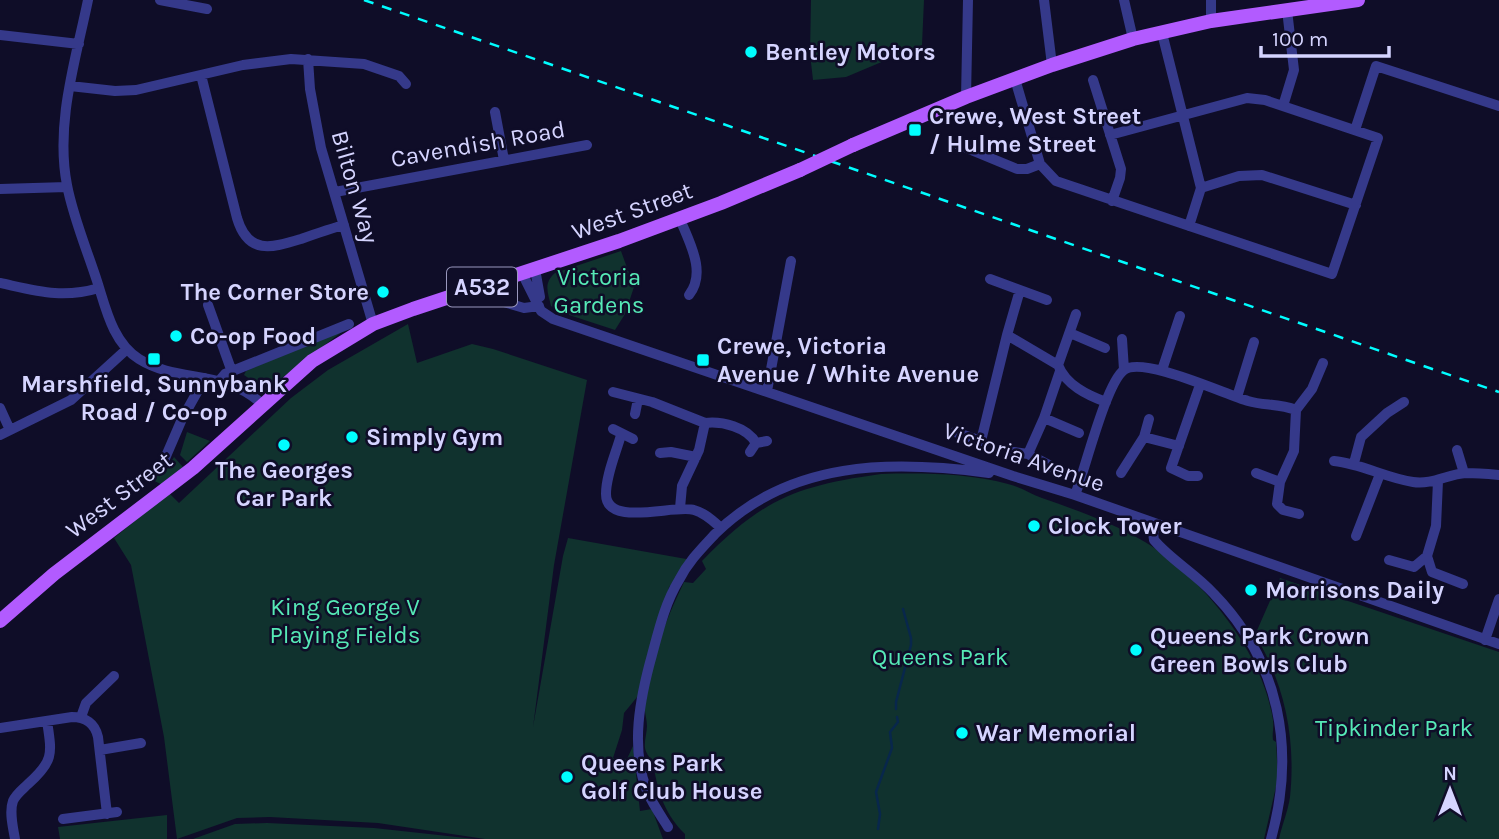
<svg xmlns="http://www.w3.org/2000/svg" width="1499" height="839" viewBox="0 0 1499 839" font-family="Karla,sans-serif">
  <rect width="100%" height="100%" fill="#0f0d28"/>
  <path fill="#10322e" d="M 811,0 L 924,0 L 922,45 L 846,77 L 813,80 L 810,54 Z
    M 621,251 L 634,287 L 625,314 L 615,330 L 566,314 L 551,306 C 548,293 543,283 555,273 Z
    M 352,324 L 273,385 L 260,386 L 244,375 L 246,371 Z
    M 408,324 L 417,363 L 472,344 L 493,349 L 587,380 L 554,565 L 533,727 L 563,556 L 568,538 L 692,560 L 669,587 L 642,691 L 624,713 L 622,730 L 613,758 L 627,759 L 633,746 L 640,811 L 652,809 L 663,839 L 485,839 L 378,823 L 270,817 L 237,818 L 177,839 L 164,737 L 131,565 L 114,538 L 169,493 L 179,503 L 291,398 L 328,370 Z
    M 187,432 L 210,441 L 187,462 L 180,455 Z
    M 174,457 L 183,467 L 163,485 L 150,479 L 157,464 L 167,469 Z
    M 881,474 C 922,473 967,473 1008,484 C 1021,487 1031,494 1042,498 C 1076,510 1113,523 1145,542 C 1202,577 1263,652 1273,720 C 1274,728 1272,733 1273,740 L 1276,742 L 1278,778 L 1264,839 L 685,839 L 685,834 C 666,816 658,793 654,768 C 653,760 646,755 645,748 C 644,741 647,733 647,726 C 647,719 644,712 645,705 C 648,663 666,620 684,582 L 693,583 L 706,569 L 702,561 C 763,499 795,486 881,474 Z
    M 1280,578 L 1499,652 L 1499,839 L 1279,839 C 1282,825 1288,811 1290,797 C 1296,739 1285,684 1255,635 Z
    M 167,815 L 167,839 L 60,839 L 58,827 Z
    M 267,823 L 374,828 L 475,839 L 193,839 L 235,824 Z"/>
  <g fill="none" stroke-linecap="round" stroke-linejoin="round">
    <path stroke="#08274c" stroke-width="2.5" d="M 896,709 L 896,702 L 911,645 L 911,638 L 903,609
      M 878,829 L 880,814 L 876,792 L 892,748 L 890,732 L 898,722 L 897,717"/>
    <path stroke="#35398a" stroke-width="10" d="M 88,0 C 76,59 55,123 67,185 C 73,217 87,250 97,281 C 106,309 113,343 139,359 C 179,384 225,368 263,405
      M 160,0 L 207,9
      M 1044,0 L 1052,65
      M 1124,0 L 1133,39
      M 1211,0 L 1211,21
      M 1162,33 L 1201,188 L 1189,226
      M 0,35 L 79,44
      M 308,59 L 310,89 L 321,148 L 373,324
      M 201,75 L 237,218 C 248,255 271,248 301,239 C 315,234 329,229 344,225
      M 1015,79 L 1040,164 L 1056,181 L 1332,274 L 1378,138 L 1265,100 L 1247,98 L 1110,135
      M 1093,80 L 1121,169 L 1120,178 L 1112,201
      M 70,86 L 115,91 L 136,90 L 243,65 L 291,59 L 364,64 L 399,76 L 406,84
      M 966,97 L 968,0
      M 1283,106 L 1294,70 L 1287,10
      M 495,112 L 504,160
      M 1355,130 L 1376,66 L 1499,106
      M 959,145 L 1017,169 L 1027,169 L 1040,164
      M 1201,188 L 1239,176 L 1262,175 L 1356,205
      M 0,189 L 67,187
      M 335,192 L 587,145
      M 680,219 C 689,242 707,272 689,295
      M 535,269 L 540,297
      M 522,273 L 541,311 L 553,319 L 1013,476 L 1075,495 L 1499,644
      M 990,279 L 1047,300
      M 0,283 C 37,291 62,299 99,288
      M 497,300 L 524,308 L 539,306
      M 208,305 L 232,372
      M 1070,333 L 1105,348
      M 1007,335 L 1058,365 C 1066,385 1087,395 1106,402
      M 1122,339 L 1124,370
      M 1058,365 L 1076,314
      M 1162,370 L 1180,316
      M 1060,371 L 1044,418 L 1079,433
      M 219,381 L 225,374 L 349,324
      M 767,391 L 791,261
      M 613,392 L 652,402 L 705,423
      M 1237,397 L 1254,342
      M 0,408 L 10,430
      M 1296,410 L 1312,389 L 1323,363
      M 635,414 L 638,399
      M 1044,418 L 1028,454 L 1062,472
      M 613,429 L 633,439
      M 955,432 L 981,441 L 1007,335 L 1020,290
      M 0,435 L 71,400 L 127,349
      M 621,435 C 616,453 606,475 606,494 C 606,528 675,504 694,510 C 705,513 713,521 721,528
      M 1144,437 L 1179,446
      M 1457,450 L 1464,473
      M 750,452 L 756,443 L 767,441
      M 1014,452 L 1028,454
      M 660,453 L 671,452 L 696,457
      M 1334,461 C 1362,464 1386,478 1413,482 C 1432,485 1448,474 1466,473 C 1477,473 1488,474 1499,475
      M 163,463 L 182,419 L 205,378
      M 1354,463 L 1361,437 L 1387,413 L 1404,402
      M 1121,473 L 1144,437 L 1149,419
      M 1256,473 L 1280,482
      M 1198,476 L 1188,476 L 1171,468 L 1200,385
      M 1438,481 L 1436,526 L 1427,556 L 1432,572 L 1463,584
      M 1075,495 C 1085,470 1106,383 1124,370 C 1143,356 1224,394 1248,401 C 1264,406 1278,403 1296,410 L 1294,451 L 1280,482 L 1277,504 L 1283,510 L 1299,514
      M 680,508 L 682,486 L 699,450 L 705,423 C 722,421 747,427 756,443
      M 1157,524 L 1153,533 L 1154,540 C 1171,560 1196,574 1214,594 C 1280,662 1296,750 1271,839
      M 1356,536 L 1380,474
      M 1389,560 L 1414,567 L 1427,556
      M 1485,640 L 1499,599
      M 81,717 L 86,703 L 114,676
      M 0,728 L 72,717 C 85,717 95,723 98,737 L 107,814
      M 100,750 L 141,743
      M 63,819 L 117,812
      M 668,827 C 661,816 652,803 647,791 C 630,747 640,698 652,655 C 659,629 665,603 679,580 C 688,562 701,549 715,534 C 790,460 891,460 989,473
      M 15,839 C 13,827 9,812 13,801 C 16,794 23,789 28,784 C 54,761 52,754 47,721"/>
    <path stroke="#b25bff" stroke-width="14" d="M 853,145 L 966,97 L 1052,65 L 1133,39 L 1211,21 L 1358,0
      M 0,621 L 54,574 L 193,468 L 312,361 L 373,324 L 413,309 L 619,241 L 721,203 L 800,170"/>
    <path stroke="#00fdff" stroke-width="2.5" stroke-dasharray="10 9" stroke-linecap="butt" d="M 364,0 L 1499,392"/>
    <path stroke="#b25bff" stroke-width="14" d="M 800,170 L 853,145"/>
  </g>
  <g fill="#00fdff" stroke="#0f0d28" stroke-width="2.5">
    <circle cx="751" cy="52" r="7"/>
    <rect x="908" y="123" width="14" height="14" rx="3.5"/>
    <circle cx="383" cy="292" r="7"/>
    <circle cx="176" cy="336" r="7"/>
    <rect x="147" y="352" width="14" height="14" rx="3.5"/>
    <rect x="696" y="353" width="14" height="14" rx="3.5"/>
    <circle cx="352" cy="437" r="7"/>
    <circle cx="284" cy="445" r="7"/>
    <circle cx="1034" cy="526" r="7"/>
    <circle cx="1251" cy="590" r="7"/>
    <circle cx="1136" cy="650" r="7"/>
    <circle cx="962" cy="733" r="7"/>
    <circle cx="567" cy="777" r="7"/>
  </g>
  <g text-anchor="middle" dominant-baseline="central" stroke-width="5" stroke-linejoin="round" paint-order="stroke">
    <rect fill="#0f0d28" stroke="#9a98be" stroke-width="2" x="447" y="267.5" width="70" height="39" rx="5"/>
    <g font-size="23" font-weight="bold" fill="#d5d4ff">
      <text x="482" y="287">A532</text>
    </g>
    <g font-size="24" font-weight="bold" fill="#d5d4ff" stroke="#0f0d28" text-anchor="start">
      <text x="765" y="52">Bentley Motors</text>
      <text x="929" y="116">Crewe, West Street<tspan x="929" dy="28">/ Hulme Street</tspan></text>
      <text x="369" y="292" text-anchor="end">The Corner Store</text>
      <text x="190" y="336">Co-op Food</text>
      <text x="717" y="346">Crewe, Victoria<tspan x="717" dy="28">Avenue / White Avenue</tspan></text>
      <text x="154" y="384" text-anchor="middle">Marshfield, Sunnybank<tspan x="154" dy="28">Road / Co-op</tspan></text>
      <text x="366" y="437">Simply Gym</text>
      <text x="284" y="470" text-anchor="middle">The Georges<tspan x="284" dy="28">Car Park</tspan></text>
      <text x="1048" y="526">Clock Tower</text>
      <text x="1265" y="590">Morrisons Daily</text>
      <text x="1150" y="636">Queens Park Crown<tspan x="1150" dy="28">Green Bowls Club</tspan></text>
      <text x="976" y="733">War Memorial</text>
      <text x="581" y="763">Queens Park<tspan x="581" dy="28">Golf Club House</tspan></text>
    </g>
    <g font-size="24" fill="#d5d4ff" stroke="#0f0d28">
      <text transform="translate(478 144) rotate(-10)">Cavendish Road</text>
      <text transform="translate(355 187) rotate(74)">Bilton Way</text>
      <text transform="translate(632 211) rotate(-20)">West Street</text>
      <text transform="translate(1024 457) rotate(19)">Victoria Avenue</text>
      <text transform="translate(119 495) rotate(-37)">West Street</text>
    </g>
    <g font-size="24" fill="#56e9b6" stroke="#0f0d28">
      <text x="599" y="277">Victoria<tspan x="599" dy="28">Gardens</tspan></text>
      <text x="345" y="607">King George V<tspan x="345" dy="28">Playing Fields</tspan></text>
      <text x="940" y="657">Queens Park</text>
      <text x="1394" y="728">Tipkinder Park</text>
    </g>
  </g>
  <g transform="translate(1450 790)" stroke="#0f0d28" stroke-width="5" paint-order="stroke">
  <path d="M0-5L12 26L0 18L-12 26Z" fill="#d5d4ff"/>
  <text y="-10" font-size="19" font-weight="bold" text-anchor="middle" fill="#d5d4ff">N</text>
  </g>
  <path d="M1261 46v10h128v-10" fill="none" stroke="#d5d4ff" stroke-width="3.5"/>
  <text x="1272" y="46" font-size="21" fill="#d5d4ff" stroke="#0f0d28" stroke-width="5" paint-order="stroke">100 m</text>
</svg>
